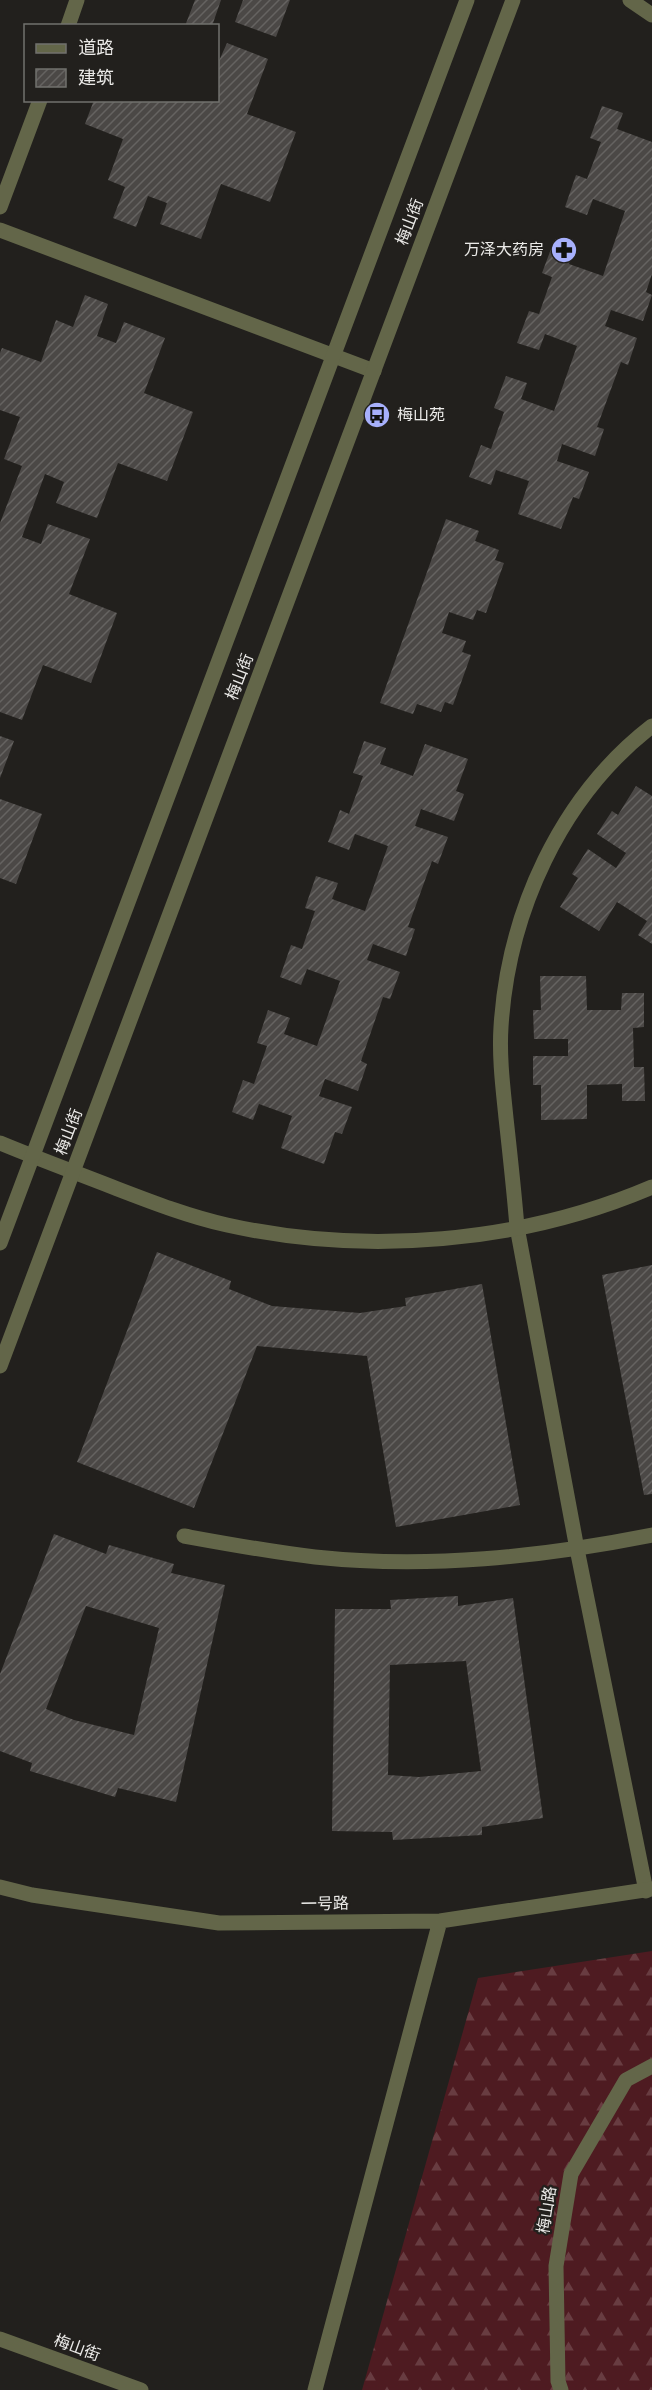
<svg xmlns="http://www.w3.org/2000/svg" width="652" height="2390" viewBox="0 0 652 2390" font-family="'Varela Round','Noto Sans SC',sans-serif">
  <defs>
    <pattern id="forest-firs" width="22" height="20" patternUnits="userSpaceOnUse" patternTransform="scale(1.5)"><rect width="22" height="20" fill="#4e1b21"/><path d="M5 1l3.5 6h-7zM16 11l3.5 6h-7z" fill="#683c41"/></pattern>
    <pattern id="building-hatch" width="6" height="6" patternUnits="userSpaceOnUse" patternTransform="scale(1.5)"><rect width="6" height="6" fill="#4b4846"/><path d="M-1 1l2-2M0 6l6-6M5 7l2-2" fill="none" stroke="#656361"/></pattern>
  </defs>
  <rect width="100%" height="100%" fill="#22201d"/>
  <path fill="url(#forest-firs)" d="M 652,1951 L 652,2390 L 362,2390 L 478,1978 Z"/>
  <path fill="url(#building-hatch)" fill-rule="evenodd" d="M 195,0 L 221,0 L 212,26 L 185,26 Z
    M 243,0 L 290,0 L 276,37 L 235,22 Z
    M 227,43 L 268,59 L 247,114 L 296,132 L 270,202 L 221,184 L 201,239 L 160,224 L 167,203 L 148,196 L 136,227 L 113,218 L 125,187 L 108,180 L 123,139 L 85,124 L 94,100 L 218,100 L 218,63 Z
    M 602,106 L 623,113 L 617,129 L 652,142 L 652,274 L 646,292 L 652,295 L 643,321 L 611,310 L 605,326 L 637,338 L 628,365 L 621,362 L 597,427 L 604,429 L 595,456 L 562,444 L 557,461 L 589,472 L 579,499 L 573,497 L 561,529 L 518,514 L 529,481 L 496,470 L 491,485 L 469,477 L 481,445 L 491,449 L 504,412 L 494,408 L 506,376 L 527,383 L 521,399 L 554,411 L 577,346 L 545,334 L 539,350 L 517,343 L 529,311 L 539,314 L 552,277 L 542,273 L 554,241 L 575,249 L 569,264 L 603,276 L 625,211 L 593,199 L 587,215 L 565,207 L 576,175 L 587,179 L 601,142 L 590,138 Z
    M 85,295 L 108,304 L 97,336 L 116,343 L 124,322 L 165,338 L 144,393 L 193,412 L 167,481 L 118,463 L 97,518 L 56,503 L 64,482 L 45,474 L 22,537 L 41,544 L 48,524 L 90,539 L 69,594 L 117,613 L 91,683 L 43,665 L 22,720 L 0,712 L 0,523 L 22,466 L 4,459 L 20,417 L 0,410 L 0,353 L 2,348 L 41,362 L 56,320 L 73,327 Z
    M 446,519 L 479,531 L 475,541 L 499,550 L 495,560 L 504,563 L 486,613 L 477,610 L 473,620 L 449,612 L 442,633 L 466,641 L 462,652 L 471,655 L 453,705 L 445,702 L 441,712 L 417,704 L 413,714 L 380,703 Z
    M 0,736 L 14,741 L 0,778 Z
    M 364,741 L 386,748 L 380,764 L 413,776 L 425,744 L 468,759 L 456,791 L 464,794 L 454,821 L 421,809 L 415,826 L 448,837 L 438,864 L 432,861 L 408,927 L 415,929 L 406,956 L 373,944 L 367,960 L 400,972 L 390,999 L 383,997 L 361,1061 L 367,1064 L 358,1091 L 325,1079 L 319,1096 L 352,1107 L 342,1134 L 335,1132 L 324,1164 L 281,1148 L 292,1116 L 259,1104 L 253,1120 L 232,1112 L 243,1080 L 254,1084 L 267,1046 L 257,1043 L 268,1010 L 290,1018 L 284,1034 L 317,1046 L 340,981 L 307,969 L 301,985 L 280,977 L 291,945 L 302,949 L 315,911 L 305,908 L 316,876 L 338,883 L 332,899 L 365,911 L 388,846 L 355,834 L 349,850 L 328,842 L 340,810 L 349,814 L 363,776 L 353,773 Z
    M 636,786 L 652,796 L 652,944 L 638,935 L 647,921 L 617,902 L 599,931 L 560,907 L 578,878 L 572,874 L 588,849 L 616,868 L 626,853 L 597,834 L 612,811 L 618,815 Z
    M 0,799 L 42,814 L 16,884 L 0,878 Z
    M 540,976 L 586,976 L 587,1010 L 621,1010 L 622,993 L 644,993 L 644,1027 L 633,1028 L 634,1067 L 644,1067 L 645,1101 L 622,1101 L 622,1084 L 587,1085 L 587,1119 L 541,1120 L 541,1085 L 533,1085 L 533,1056 L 568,1056 L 568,1039 L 534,1039 L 533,1010 L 541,1010 Z
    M 157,1252 L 231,1281 L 229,1289 L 272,1306 L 360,1313 L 406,1306 L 405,1298 L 482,1284 L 520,1505 L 396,1527 L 367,1356 L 257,1346 L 194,1508 L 77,1462 Z
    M 652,1265 L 652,1494 L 644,1495 L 602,1275 Z
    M 54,1534 L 106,1554 L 109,1545 L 174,1564 L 171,1573 L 225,1585 L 176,1802 L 118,1788 L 115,1797 L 30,1771 L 32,1763 L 0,1751 L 0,1674 ZM 86,1606 L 159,1628 L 134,1735 L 74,1720 L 46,1709 Z
    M 458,1596 L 458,1606 L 513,1598 L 543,1818 L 482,1827 L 482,1835 L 393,1840 L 392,1832 L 332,1831 L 335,1609 L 391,1609 L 390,1600 ZM 466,1661 L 481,1771 L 419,1777 L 388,1775 L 390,1665 Z"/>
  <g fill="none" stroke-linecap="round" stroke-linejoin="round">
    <path stroke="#636649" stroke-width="15" d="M 68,26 L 77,0
      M 0,207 L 40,100
      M 0,230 L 374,371
      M 517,1227 L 577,1549 L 646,1891
      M 184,1536 C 228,1544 271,1552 315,1557 C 428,1569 541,1557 652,1535
      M 561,2390 L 558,2381 L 556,2266 L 571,2174 L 626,2080 L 652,2066"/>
    <path stroke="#636649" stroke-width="15" d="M 0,1143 C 36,1158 74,1172 110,1186 C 149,1201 187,1216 227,1225 C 366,1256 521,1243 652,1187
      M 517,1227 C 514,1191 510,1154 506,1118 C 503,1088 499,1057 501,1027 C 508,913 560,797 652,726
      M 0,1887 L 32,1895 L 219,1923 L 440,1921 L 652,1889
      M 0,2339 L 141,2390
      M 315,2390 L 440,1921"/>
    <path stroke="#636649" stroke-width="15" d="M 630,0 L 652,15
      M 0,1243 L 467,0
      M 0,1366 L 513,0"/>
  </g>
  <defs>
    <g id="pharmacy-disc" transform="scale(1.35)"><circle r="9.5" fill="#a7b0fc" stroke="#22201d"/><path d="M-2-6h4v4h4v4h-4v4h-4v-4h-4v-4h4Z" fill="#111"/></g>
    <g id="bus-disc" transform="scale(1.35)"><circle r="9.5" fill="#a7b0fc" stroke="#22201d"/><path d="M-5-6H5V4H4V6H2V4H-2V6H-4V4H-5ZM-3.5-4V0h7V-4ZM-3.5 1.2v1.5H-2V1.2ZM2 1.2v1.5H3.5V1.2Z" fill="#111"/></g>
  </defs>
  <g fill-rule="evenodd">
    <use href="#pharmacy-disc" x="564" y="250"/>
    <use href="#bus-disc" x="377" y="415"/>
  </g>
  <g text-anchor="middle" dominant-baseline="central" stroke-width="4.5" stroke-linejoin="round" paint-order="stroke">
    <g font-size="16" fill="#ebeae8" stroke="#22201d">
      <text transform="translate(410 222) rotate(-69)">梅山街</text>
      <text transform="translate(240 677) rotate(-69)">梅山街</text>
      <text transform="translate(69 1132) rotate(-69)">梅山街</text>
      <text transform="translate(325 1904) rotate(-1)">一号路</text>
      <text transform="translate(547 2210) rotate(-81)">梅山路</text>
      <text transform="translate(77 2348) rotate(20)">梅山街</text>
    </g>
    <g font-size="16" fill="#ebeae8" stroke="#22201d" text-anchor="end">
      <text x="544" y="250">万泽大药房</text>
      <text x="397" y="415" text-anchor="start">梅山苑</text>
    </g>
  </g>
  <rect x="24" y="24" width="195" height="78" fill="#22201d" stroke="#72716e" stroke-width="1.5"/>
  <rect x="36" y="44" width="30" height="9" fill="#636649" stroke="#72716e" stroke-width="1.5"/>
  <text x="78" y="54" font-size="18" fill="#ebeae8">道路</text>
  <rect x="36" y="69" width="30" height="18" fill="url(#building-hatch)" stroke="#72716e" stroke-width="1.5"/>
  <text x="78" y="84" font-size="18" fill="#ebeae8">建筑</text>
</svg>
